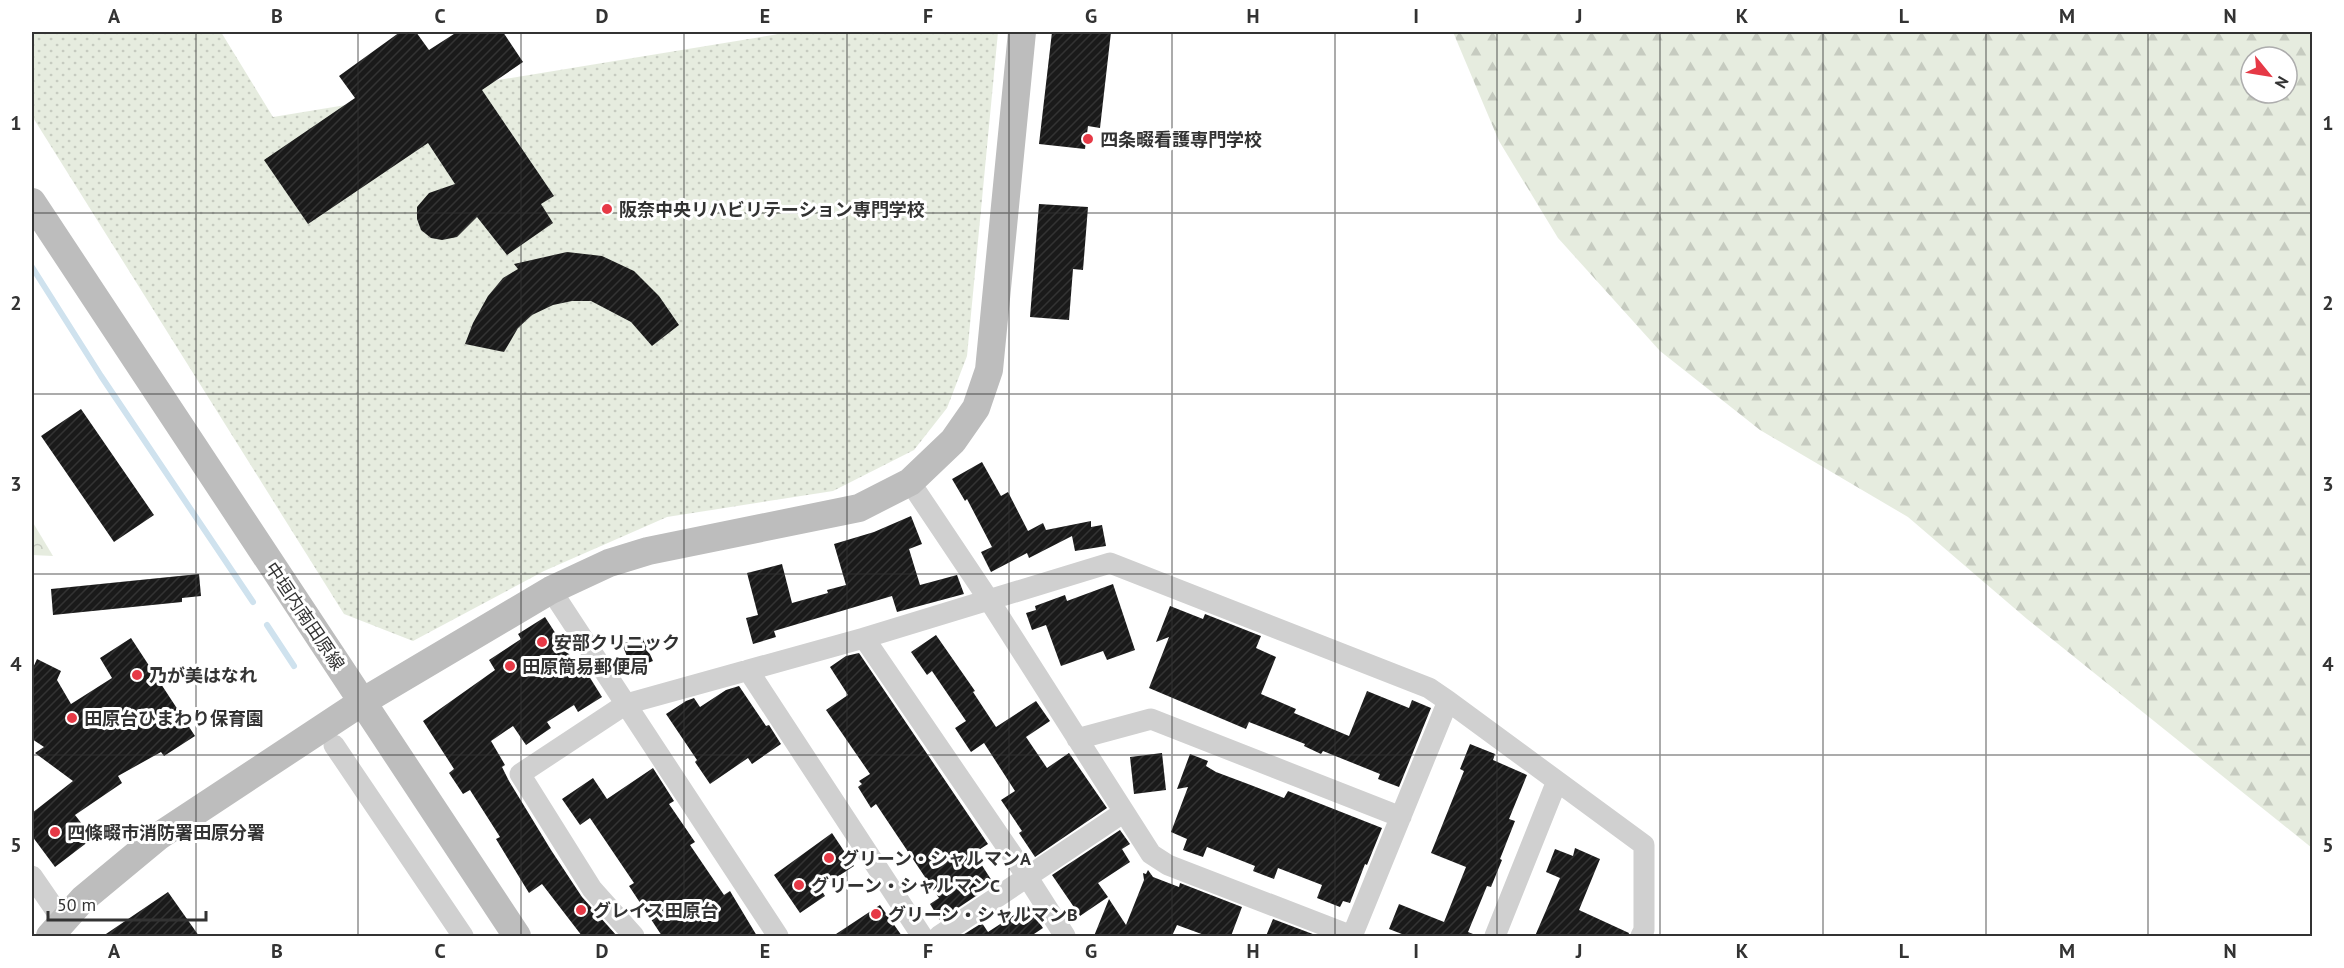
<svg xmlns="http://www.w3.org/2000/svg" width="2344" height="968" viewBox="0 0 2344 968" font-family="'PT Sans','Noto Sans JP',sans-serif">
  <defs>
    <pattern id="grass-dots" width="8" height="8" patternUnits="userSpaceOnUse" patternTransform="scale(1.5)"><rect width="8" height="8" fill="#e6ecdf"/><path d="M2 2h.1M6 6h.1" fill="none" stroke="#c6cbc0" stroke-width="1.8" stroke-linecap="round"/></pattern>
    <pattern id="forest-firs" width="22" height="20" patternUnits="userSpaceOnUse" patternTransform="scale(1.5)"><rect width="22" height="20" fill="#e6ecdf"/><path d="M5 1l3.5 6h-7zM16 11l3.5 6h-7z" fill="#c6cbc0"/></pattern>
    <pattern id="park-crowns" width="20" height="18" patternUnits="userSpaceOnUse" patternTransform="scale(1.5)"><rect width="20" height="18" fill="#e6ecdf"/><path d="M2 6a3 3 0 1 1 6 0M12 15a3 3 0 1 1 6 0" fill="none" stroke="#c6cbc0"/></pattern>
    <pattern id="building-hatch" width="6" height="6" patternUnits="userSpaceOnUse" patternTransform="scale(1.5)"><rect width="6" height="6" fill="#1a1a1a"/><path d="M-1 1l2-2M0 6l6-6M5 7l2-2" fill="none" stroke="#333"/></pattern>
  </defs>
  <rect width="100%" height="100%" fill="#fff"/>
  <path fill="url(#grass-dots)" d="M 32,32 L 221,32 L 273,117 L 791,32 L 998,32 L 967,356 L 947,408 L 914,450 L 833,491 L 667,517 L 544,571 L 413,641 L 344,614 L 32,116 Z"/>
  <path fill="url(#forest-firs)" fill-rule="evenodd" d="M 1453,32 L 2312,32 L 2312,848 L 2027,619 L 1908,517 L 1760,430 L 1660,351 L 1558,238 L 1499,141 ZM 2251,57 L 2287,57 L 2287,93 L 2251,93 Z"/>
  <path fill="url(#park-crowns)" d="M 32,521 L 53,556 L 32,555 Z"/>
  <g fill="none" stroke-linecap="round" stroke-linejoin="round">
    <path stroke="#cfe2ee" stroke-width="6" d="M 32,267 L 101,376 L 253,602
      M 267,625 L 294,666"/>
  </g>
  <path fill="url(#building-hatch)" d="M 400,32 L 416,32 L 429,50 L 457,32 L 503,32 L 523,62 L 482,90 L 554,196 L 541,204 L 553,223 L 507,255 L 477,217 L 457,237 L 442,240 L 431,238 L 421,230 L 417,219 L 417,207 L 429,193 L 455,184 L 428,143 L 308,224 L 264,160 L 355,98 L 339,76 Z
    M 1052,32 L 1111,32 L 1100,128 L 1088,126 L 1085,149 L 1039,144 Z
    M 1039,204 L 1088,207 L 1083,270 L 1073,269 L 1069,320 L 1030,317 Z
    M 567,252 L 602,256 L 634,271 L 659,296 L 679,325 L 652,346 L 631,322 L 591,301 L 572,301 L 553,305 L 532,315 L 518,328 L 504,352 L 465,344 L 473,323 L 488,296 L 503,278 L 518,269 L 514,264 Z
    M 81,409 L 154,515 L 114,542 L 41,436 Z
    M 982,462 L 1001,496 L 1008,492 L 1028,531 L 1043,523 L 1046,530 L 1091,521 L 1091,527 L 1102,525 L 1106,546 L 1075,551 L 1072,536 L 1029,558 L 1027,553 L 991,572 L 981,552 L 992,547 L 967,499 L 965,501 L 952,479 Z
    M 911,516 L 922,544 L 909,549 L 920,585 L 957,575 L 964,594 L 897,612 L 892,596 L 774,631 L 776,637 L 753,644 L 746,618 L 758,615 L 747,573 L 782,564 L 792,603 L 828,593 L 827,590 L 846,585 L 834,544 L 874,532 Z
    M 199,574 L 201,596 L 182,598 L 182,602 L 53,615 L 51,589 Z
    M 1113,584 L 1135,650 L 1107,660 L 1103,651 L 1061,666 L 1046,625 L 1032,630 L 1026,613 L 1036,610 L 1035,606 L 1065,595 L 1067,601 Z
    M 1170,606 L 1203,619 L 1205,614 L 1261,636 L 1256,648 L 1276,657 L 1261,694 L 1296,709 L 1294,713 L 1349,736 L 1367,691 L 1409,708 L 1412,700 L 1431,708 L 1399,787 L 1378,779 L 1380,774 L 1323,751 L 1321,754 L 1304,746 L 1305,744 L 1249,722 L 1246,729 L 1149,688 L 1169,637 L 1156,642 Z
    M 545,617 L 583,676 L 587,673 L 602,697 L 578,712 L 574,705 L 547,722 L 551,728 L 526,745 L 513,726 L 491,741 L 505,765 L 502,767 L 509,781 L 551,850 L 582,897 L 617,936 L 582,936 L 542,884 L 529,893 L 496,839 L 500,837 L 470,790 L 463,794 L 449,773 L 454,769 L 423,721 L 495,670 L 489,660 L 521,639 L 518,634 Z
    M 936,635 L 975,691 L 973,692 L 996,727 L 1036,701 L 1050,721 L 1026,737 L 1047,768 L 1069,753 L 1107,808 L 1035,857 L 1019,833 L 1022,831 L 1001,800 L 1015,791 L 984,743 L 971,752 L 955,728 L 966,721 L 932,671 L 927,675 L 911,652 Z
    M 642,636 L 653,661 L 632,669 L 622,644 Z
    M 131,638 L 195,736 L 164,756 L 161,752 L 118,776 L 122,783 L 75,815 L 93,838 L 55,867 L 32,836 L 32,813 L 73,781 L 35,753 L 44,747 L 32,739 L 32,670 L 37,659 L 61,671 L 57,680 L 71,704 L 112,678 L 100,658 Z
    M 859,653 L 988,844 L 974,853 L 994,884 L 940,920 L 930,904 L 939,898 L 876,804 L 871,808 L 858,787 L 862,784 L 859,781 L 870,774 L 826,710 L 848,695 L 830,667 L 846,656 Z
    M 739,686 L 766,726 L 769,725 L 781,744 L 752,764 L 748,758 L 710,784 L 695,762 L 697,760 L 666,714 L 686,701 L 694,698 L 700,707 L 726,690 Z
    M 1470,744 L 1495,754 L 1493,760 L 1527,775 L 1509,819 L 1515,821 L 1500,859 L 1502,860 L 1491,887 L 1487,886 L 1468,932 L 1478,936 L 1407,936 L 1389,929 L 1399,904 L 1444,922 L 1466,867 L 1431,853 L 1464,771 L 1460,769 Z
    M 1162,753 L 1166,790 L 1134,794 L 1130,757 Z
    M 1190,754 L 1208,761 L 1206,766 L 1216,772 L 1248,784 L 1284,798 L 1288,791 L 1382,828 L 1367,865 L 1365,864 L 1350,903 L 1343,901 L 1340,907 L 1317,898 L 1322,885 L 1278,868 L 1274,879 L 1253,871 L 1255,866 L 1207,847 L 1203,857 L 1183,850 L 1187,839 L 1171,832 L 1188,787 L 1177,789 Z
    M 653,768 L 674,801 L 669,804 L 695,842 L 690,845 L 724,895 L 730,891 L 757,936 L 662,936 L 629,886 L 634,883 L 590,818 L 580,825 L 562,799 L 593,778 L 607,799 Z
    M 1120,830 L 1130,844 L 1122,849 L 1130,862 L 1098,883 L 1108,897 L 1080,916 L 1052,875 Z
    M 832,833 L 854,866 L 820,888 L 825,896 L 800,913 L 774,875 Z
    M 1575,848 L 1600,859 L 1579,910 L 1629,933 L 1628,936 L 1535,936 L 1560,878 L 1546,872 L 1555,849 L 1573,856 Z
    M 1148,870 L 1153,877 L 1179,887 L 1180,883 L 1242,907 L 1231,936 L 1207,936 L 1177,925 L 1172,936 L 1094,936 L 1109,899 L 1126,925 L 1144,880 L 1143,873 L 1146,874 Z
    M 168,892 L 199,936 L 103,936 Z
    M 880,905 L 902,936 L 833,936 Z
    M 1028,906 L 1043,928 L 1031,936 L 961,936 L 982,923 L 988,932 Z
    M 1273,919 L 1318,936 L 1266,936 Z"/>
  <g fill="none" stroke-linecap="round" stroke-linejoin="round">
    <path stroke="#d0d0d0" stroke-width="21" d="M 910,482 L 989,600 L 1151,854 L 1168,865 L 1352,936
      M 551,590 L 778,936
      M 864,638 L 1028,878 L 1065,936
      M 748,670 L 922,936
      M 1077,739 L 1151,719 L 1401,817
      M 334,745 L 463,936
      M 32,876 L 63,921
      M 634,936 L 592,889 L 520,774 L 626,704 L 864,638 L 1110,563 L 1429,688 L 1448,701 L 1644,845 L 1644,930 L 1641,936
      M 939,936 L 1124,812
      M 1352,936 L 1448,701
      M 1495,936 L 1557,781"/>
    <path stroke="#bdbdbd" stroke-width="28" d="M 32,202 L 517,936
      M 50,936 L 83,899 L 159,836 L 362,702 L 551,590 L 609,563 L 648,551 L 859,508 L 910,482 L 953,441 L 976,408 L 989,370 L 1022,32"/>
  </g>
  <path fill="none" stroke="#333" stroke-width="1.5" stroke-opacity="0.55" d="M 196,32 L 196,936M 358,32 L 358,936M 521,32 L 521,936M 684,32 L 684,936M 847,32 L 847,936M 1009,32 L 1009,936M 1172,32 L 1172,936M 1335,32 L 1335,936M 1497,32 L 1497,936M 1660,32 L 1660,936M 1823,32 L 1823,936M 1986,32 L 1986,936M 2148,32 L 2148,936M 32,213 L 2312,213M 32,394 L 2312,394M 32,574 L 2312,574M 32,755 L 2312,755"/>
  <g fill="#e63946" stroke="#fff" stroke-width="2">
    <circle cx="1088" cy="139" r="6"/>
    <circle cx="607" cy="209" r="6"/>
    <circle cx="542" cy="642" r="6"/>
    <circle cx="510" cy="666" r="6"/>
    <circle cx="137" cy="675" r="6"/>
    <circle cx="72" cy="718" r="6"/>
    <circle cx="55" cy="832" r="6"/>
    <circle cx="829" cy="858" r="6"/>
    <circle cx="799" cy="885" r="6"/>
    <circle cx="581" cy="910" r="6"/>
    <circle cx="876" cy="914" r="6"/>
  </g>
  <g text-anchor="middle" dominant-baseline="central" stroke-width="6" stroke-linejoin="round" paint-order="stroke">
    <g font-size="18" font-weight="bold" fill="#333" stroke="#fff" text-anchor="start">
      <text x="1100" y="139">四条畷看護専門学校</text>
      <text x="619" y="209">阪奈中央リハビリテーション専門学校</text>
      <text x="554" y="642">安部クリニック</text>
      <text x="522" y="666">田原簡易郵便局</text>
      <text x="149" y="675">乃が美はなれ</text>
      <text x="84" y="718">田原台ひまわり保育園</text>
      <text x="67" y="832">四條畷市消防署田原分署</text>
      <text x="841" y="858">グリーン・シャルマンA</text>
      <text x="811" y="885">グリーン・シャルマンC</text>
      <text x="593" y="910">グレイス田原台</text>
      <text x="888" y="914">グリーン・シャルマンB</text>
    </g>
    <g font-size="18" fill="#333" stroke="#fff">
      <text transform="translate(305 616) rotate(56)">中垣内南田原線</text>
    </g>
  </g>
  <rect width="2344" height="968" fill="none" stroke="#ffffff" stroke-width="66"/>
  <g transform="translate(2269 75) rotate(120)"><circle r="28" fill="#ffffff" stroke="#adadad" stroke-width="1.5"/>
  <path d="M0-4.5L10 22L0 15L-10 22Z" fill="#e63946"/>
  <text y="-9" font-size="16" font-weight="bold" text-anchor="middle" fill="#333333">N</text>
  </g>
  <path d="M48 911v9h158v-9" fill="none" stroke="#333333" stroke-width="3"/>
  <text x="57" y="911" font-size="18" fill="#333333" stroke="#ffffff" stroke-width="4.5" paint-order="stroke">50 m</text>
  <rect x="33" y="33" width="2278" height="902" fill="none" stroke="#333" stroke-width="2"/>
  <g font-size="20" text-anchor="middle" font-weight="bold" fill="#333">
    <text x="114" y="23">A</text>
    <text x="277" y="23">B</text>
    <text x="440" y="23">C</text>
    <text x="602" y="23">D</text>
    <text x="765" y="23">E</text>
    <text x="928" y="23">F</text>
    <text x="1091" y="23">G</text>
    <text x="1253" y="23">H</text>
    <text x="1416" y="23">I</text>
    <text x="1579" y="23">J</text>
    <text x="1742" y="23">K</text>
    <text x="1904" y="23">L</text>
    <text x="2067" y="23">M</text>
    <text x="2230" y="23">N</text>
    <text x="16" y="130">1</text>
    <text x="2328" y="130">1</text>
    <text x="16" y="310">2</text>
    <text x="2328" y="310">2</text>
    <text x="16" y="491">3</text>
    <text x="2328" y="491">3</text>
    <text x="16" y="671">4</text>
    <text x="2328" y="671">4</text>
    <text x="16" y="852">5</text>
    <text x="2328" y="852">5</text>
    <text x="114" y="958">A</text>
    <text x="277" y="958">B</text>
    <text x="440" y="958">C</text>
    <text x="602" y="958">D</text>
    <text x="765" y="958">E</text>
    <text x="928" y="958">F</text>
    <text x="1091" y="958">G</text>
    <text x="1253" y="958">H</text>
    <text x="1416" y="958">I</text>
    <text x="1579" y="958">J</text>
    <text x="1742" y="958">K</text>
    <text x="1904" y="958">L</text>
    <text x="2067" y="958">M</text>
    <text x="2230" y="958">N</text>
  </g>
</svg>
